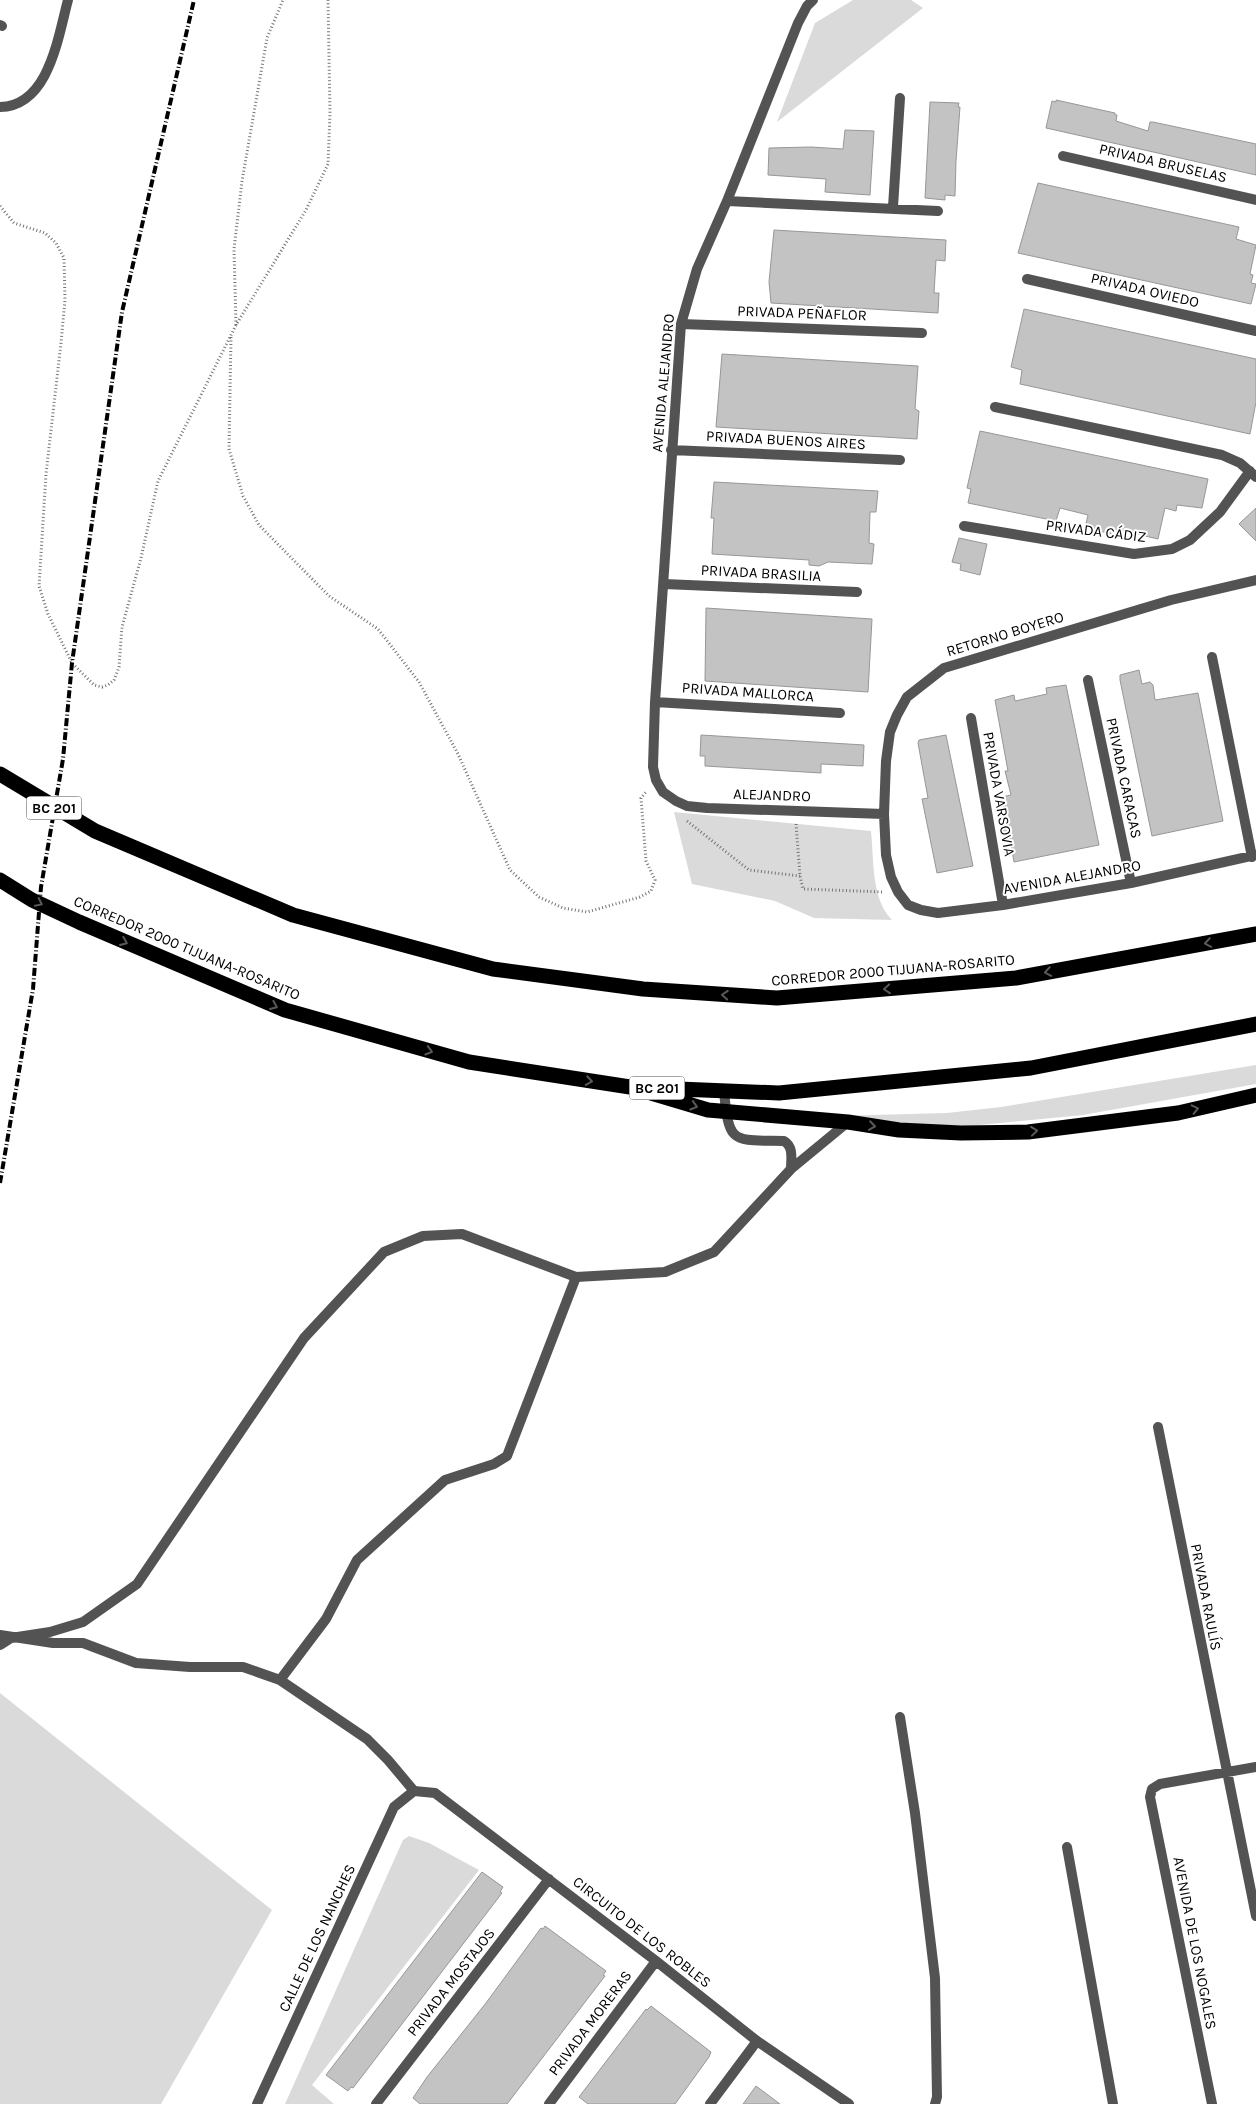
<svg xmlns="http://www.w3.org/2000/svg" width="1256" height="2104" viewBox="0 0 1256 2104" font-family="Karla,sans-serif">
  <rect width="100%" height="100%" fill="#fff"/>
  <path fill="#dadada" d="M 853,0 L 911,0 L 923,8 L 777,122 L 815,23 Z
    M 674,812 L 871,831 C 874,859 871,899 892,920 L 814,918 L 775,901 L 692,884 Z
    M 1256,1065 L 1256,1084 L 1083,1115 L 969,1126 L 893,1124 L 839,1116 L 947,1113 L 1001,1107 Z
    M 0,1693 L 272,1910 L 161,2104 L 0,2104 Z
    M 409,1836 L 429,1843 L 479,1870 L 312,2085 L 334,2104 L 285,2104 L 403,1840 Z"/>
  <path fill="#c3c3c3" stroke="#979797" d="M 1056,100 L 1115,113 L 1115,115 L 1117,115 L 1116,121 L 1148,131 L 1150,122 L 1153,122 L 1256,144 L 1256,175 L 1046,128 L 1052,101 L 1056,102 Z
    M 930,102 L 959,103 L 958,107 L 960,107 L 956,161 L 955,196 L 945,195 L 945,200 L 925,198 Z
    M 845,130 L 874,131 L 870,195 L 825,192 L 826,179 L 768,175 L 769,148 L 811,147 L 843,149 Z
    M 1038,183 L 1239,227 L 1236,239 L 1256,245 L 1250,274 L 1253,275 L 1251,283 L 1256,284 L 1251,304 L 1018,253 Z
    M 774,230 L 946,240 L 945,261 L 936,260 L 934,293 L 939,293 L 938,313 L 771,303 L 769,282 Z
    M 1024,309 L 1256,359 L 1256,402 L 1250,434 L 1020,384 L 1022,370 L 1011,367 Z
    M 722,354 L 918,366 L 915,409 L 919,411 L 917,439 L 716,427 Z
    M 980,431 L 1208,479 L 1202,508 L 1177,505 L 1176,511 L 1165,508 L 1158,539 L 1124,531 L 1122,536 L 1085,528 L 1088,515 L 1060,508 L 1056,521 L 968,503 L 971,489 L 967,488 Z
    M 714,482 L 878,491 L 876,512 L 870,512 L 869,543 L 874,544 L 872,564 L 828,562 L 819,566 L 809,565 L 809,560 L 712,554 L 714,518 L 711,518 Z
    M 1256,508 L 1256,541 L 1239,524 Z
    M 959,538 L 987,544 L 980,575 L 960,570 L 961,564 L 952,562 Z
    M 706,608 L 872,619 L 868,692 L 705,681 Z
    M 1139,670 L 1142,684 L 1150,682 L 1153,685 L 1155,700 L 1198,693 L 1223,821 L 1152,836 L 1120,680 L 1120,675 Z
    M 1066,685 L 1099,845 L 1014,862 L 1010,838 L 1005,839 L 997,798 L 1011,795 L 1005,771 L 1008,771 L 995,700 L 1014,695 L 1015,701 L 1047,694 L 1046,688 Z
    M 701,735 L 864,745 L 863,766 L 821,764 L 821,773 L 705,766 L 705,756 L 700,756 Z
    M 946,735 L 973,866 L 937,873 L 922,799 L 928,798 L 918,743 L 919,740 Z
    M 482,1872 L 503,1887 L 500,1892 L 502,1893 L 363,2075 L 353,2088 L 351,2087 L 348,2091 L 326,2075 Z
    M 545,1926 L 606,1971 L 603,1975 L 605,1976 L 507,2104 L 420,2104 L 413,2098 L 427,2077 L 486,2003 L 541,1928 L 543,1929 Z
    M 651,2006 L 711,2052 L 709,2057 L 675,2104 L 588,2104 L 579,2097 L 646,2009 L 647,2010 Z
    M 756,2086 L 780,2104 L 743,2104 Z"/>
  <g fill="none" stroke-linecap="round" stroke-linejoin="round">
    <path stroke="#757575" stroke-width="3" stroke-dasharray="1 2.5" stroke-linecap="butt" d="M 0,206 L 14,223 L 45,233 L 56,243 L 64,258 L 65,300 L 61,343 L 46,474 L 39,586 L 48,614 L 72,663 L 94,685 L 102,687 L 108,685 L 114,680 L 119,667 L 122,627 L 141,558 L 158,481 L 236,325 L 306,210 L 328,164 L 330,113 L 328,0
      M 236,325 L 234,249 L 242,181 L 267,38 L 283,0
      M 231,337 L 229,449 L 243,496 L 259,525 L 329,596 L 378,629 L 419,682 L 458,754 L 510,870 L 539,897 L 563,908 L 587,912 L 640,897 L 651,891 L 655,880 L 646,861 L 641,798 L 646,792
      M 687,821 L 749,870 L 800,876
      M 796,824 L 800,876 L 803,889 L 884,892"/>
    <path stroke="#535353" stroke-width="10" d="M 0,1635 L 53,1643 L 83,1643 L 136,1663 L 190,1667 L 243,1667 L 280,1680 L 367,1739 L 388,1760 L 414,1791
      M 280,1680 L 326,1619 L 357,1560 L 445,1480 L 494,1464 L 507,1456 L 576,1277
      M 900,1717 L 915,1813 L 935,1978 L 937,2097 L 935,2104"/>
    <path stroke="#535353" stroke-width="10" d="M 813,0 L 807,6 L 798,23 L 727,201 L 697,269 L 681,324 L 655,702 L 653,767 L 656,780 L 663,792 L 676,801 L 687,806 L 707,808 L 884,814
      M 0,25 L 2,26
      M 0,107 C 49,106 58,37 68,0
      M 1063,156 L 1256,200
      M 727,201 L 938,211
      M 893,207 L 900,98
      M 1027,279 L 1256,331
      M 681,324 L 922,333
      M 995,407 L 1222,455 L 1240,463 L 1256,477
      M 671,450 L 900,460
      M 964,526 L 1134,554 L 1172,549 L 1190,540 L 1220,512 L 1250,471
      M 1256,580 L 1171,600 L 944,668 L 907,697 L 897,715 L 890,732 L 886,761 L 884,814 L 886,855 L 891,877 L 898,892 L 908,905 L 921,910 L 938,913 L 1003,905 L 1131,883 L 1256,855
      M 664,584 L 857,592
      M 1212,657 L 1252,857
      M 1088,680 L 1131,883
      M 655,702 L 840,713
      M 971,718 L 1003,905
      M 724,1091 C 729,1145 732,1140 784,1141 C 794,1147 791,1159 791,1169
      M 1158,1427 L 1256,1916
      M 0,1645 L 11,1638 L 50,1632 L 83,1622 L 137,1584 L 304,1338 L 384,1252 L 423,1236 L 462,1234 L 576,1277 L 665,1272 L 714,1252 L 791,1169 L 848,1122
      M 1067,1847 L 1113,2104
      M 257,2104 L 394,1807 L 414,1791 L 435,1793 L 656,1961 L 757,2041 L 849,2104
      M 376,2104 L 549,1879
      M 549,2104 L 656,1961
      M 710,2104 L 757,2041
      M 1212,2104 L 1150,1797 L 1152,1789 L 1160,1784 L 1256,1767"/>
    <path stroke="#000" stroke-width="15" d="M 0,774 L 95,831 L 293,915 L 493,969 L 643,989 L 777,998 L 1016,978 L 1256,934
      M 0,880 L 32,900 L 79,922 L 285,1010 L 469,1062 L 630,1087 L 779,1093 L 1031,1068 L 1256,1024
      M 651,1093 L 708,1110 L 848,1122 L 899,1130 L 961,1133 L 1028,1132 L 1178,1113 L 1256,1095"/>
    <path stroke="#000" stroke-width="4" stroke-dasharray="8 2.5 1 2.5" stroke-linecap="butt" d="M 0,1183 L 33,989 L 41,887 L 63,759 L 72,663 L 122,312 L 194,0"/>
  </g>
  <defs><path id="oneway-chevron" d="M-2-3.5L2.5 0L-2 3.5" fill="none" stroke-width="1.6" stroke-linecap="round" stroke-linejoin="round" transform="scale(1.25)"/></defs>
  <g stroke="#595959">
    <use href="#oneway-chevron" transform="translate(39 903) rotate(26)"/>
    <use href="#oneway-chevron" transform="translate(124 942) rotate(23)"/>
    <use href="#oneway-chevron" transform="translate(1208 943) rotate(170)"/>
    <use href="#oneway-chevron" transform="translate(1048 972) rotate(170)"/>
    <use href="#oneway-chevron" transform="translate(887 989) rotate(175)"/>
    <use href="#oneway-chevron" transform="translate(725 995) rotate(-176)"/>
    <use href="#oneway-chevron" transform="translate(274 1006) rotate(23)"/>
    <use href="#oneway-chevron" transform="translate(429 1051) rotate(16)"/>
    <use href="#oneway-chevron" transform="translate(589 1081) rotate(9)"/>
    <use href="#oneway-chevron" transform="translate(694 1106) rotate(17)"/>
    <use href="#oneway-chevron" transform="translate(1195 1109) rotate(-13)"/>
    <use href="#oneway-chevron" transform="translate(872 1126) rotate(8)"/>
    <use href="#oneway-chevron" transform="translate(1034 1131) rotate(-6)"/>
  </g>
  <g text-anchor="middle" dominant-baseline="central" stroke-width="4" stroke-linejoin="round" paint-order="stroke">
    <g fill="#fff" stroke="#4c4c4c" stroke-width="1">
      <rect x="26.5" y="796.5" width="55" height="23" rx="4"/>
      <rect x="629.5" y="1076.5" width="55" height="23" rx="4"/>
    </g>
    <g font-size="14" font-weight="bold" fill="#000">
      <text x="54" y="808">BC 201</text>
      <text x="657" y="1088">BC 201</text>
    </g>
    <g font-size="15" fill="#000" stroke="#fff">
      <text transform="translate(1163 163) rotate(13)">PRIVADA BRUSELAS</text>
      <text transform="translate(1145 290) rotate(13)">PRIVADA OVIEDO</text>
      <text transform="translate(802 313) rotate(2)">PRIVADA PEÑAFLOR</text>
      <text transform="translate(663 383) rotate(-85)">AVENIDA ALEJANDRO</text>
      <text transform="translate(786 440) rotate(3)">PRIVADA BUENOS AIRES</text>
      <text transform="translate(1096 531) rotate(7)">PRIVADA CÁDIZ</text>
      <text transform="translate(761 573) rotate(3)">PRIVADA BRASILIA</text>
      <text transform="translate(1005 634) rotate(-17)">RETORNO BOYERO</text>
      <text transform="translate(748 692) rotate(4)">PRIVADA MALLORCA</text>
      <text transform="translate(1124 778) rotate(78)">PRIVADA CARACAS</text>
      <text transform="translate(999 794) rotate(80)">PRIVADA VARSOVIA</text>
      <text transform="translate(772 795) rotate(2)">ALEJANDRO</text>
      <text transform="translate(1072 877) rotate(-10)">AVENIDA ALEJANDRO</text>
      <text transform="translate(187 948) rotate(23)">CORREDOR 2000 TIJUANA-ROSARITO</text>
      <text transform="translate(893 970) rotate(-5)">CORREDOR 2000 TIJUANA-ROSARITO</text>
      <text transform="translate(1206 1597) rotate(79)">PRIVADA RAULÍS</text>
      <text transform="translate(642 1932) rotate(38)">CIRCUITO DE LOS ROBLES</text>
      <text transform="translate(317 1938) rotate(-65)">CALLE DE LOS NANCHES</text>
      <text transform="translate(1195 1943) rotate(79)">AVENIDA DE LOS NOGALES</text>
      <text transform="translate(451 1982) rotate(-52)">PRIVADA MOSTAJOS</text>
      <text transform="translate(590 2023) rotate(-53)">PRIVADA MORERAS</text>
    </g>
  </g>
</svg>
